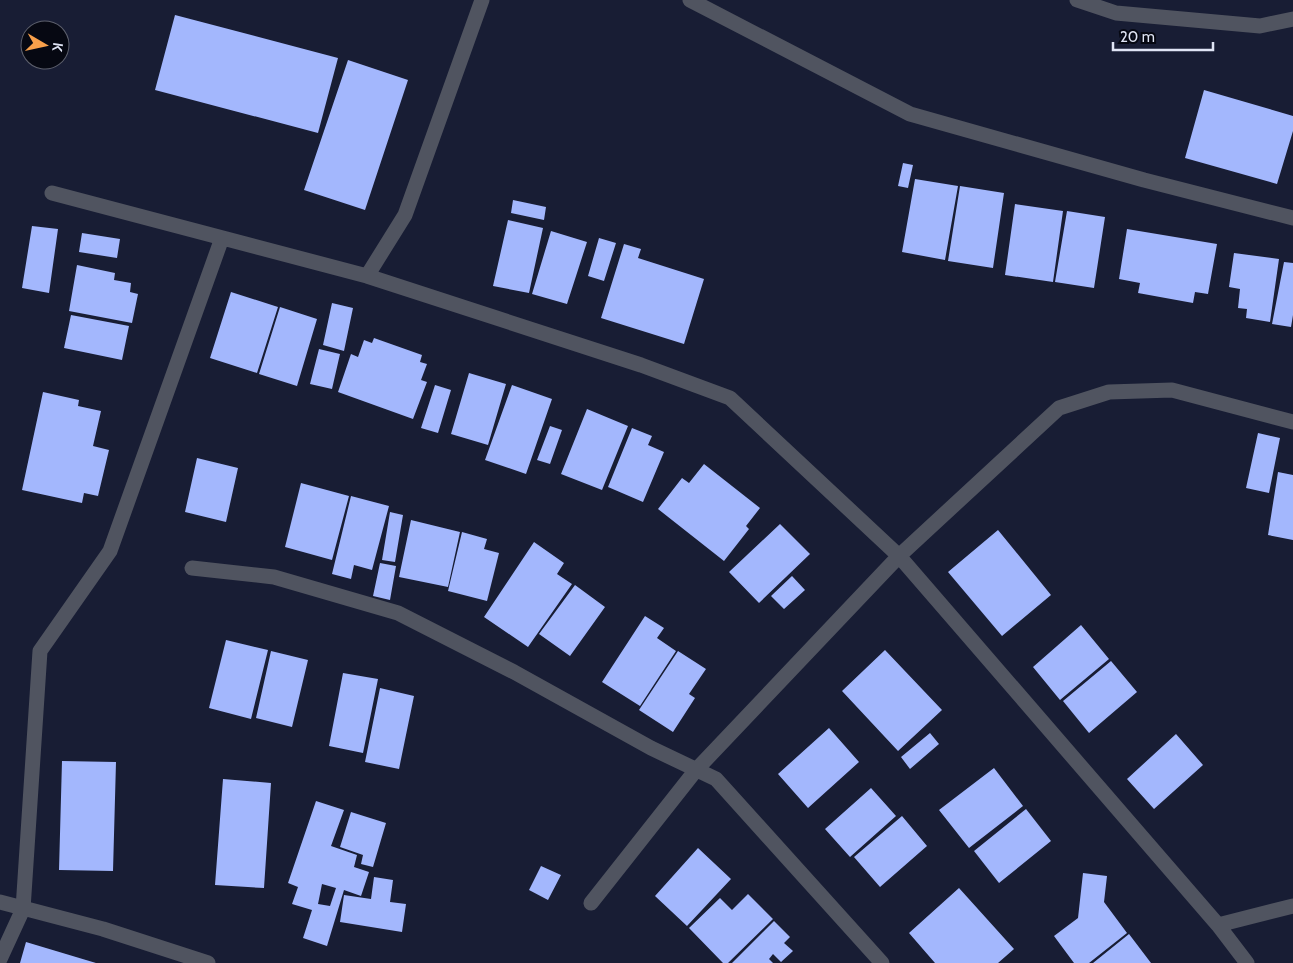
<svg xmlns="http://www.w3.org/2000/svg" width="1293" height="963" viewBox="0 0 1293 963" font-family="Cabin,sans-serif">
  <rect width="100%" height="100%" fill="#181d34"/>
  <path fill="#a3b7fd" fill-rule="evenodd" d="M 175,15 L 338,58 L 318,133 L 155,90 Z
    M 348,60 L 408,80 L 365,210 L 304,190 Z
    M 1204,90 L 1293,116 L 1293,131 L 1277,184 L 1185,158 Z
    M 903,163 L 913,165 L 908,188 L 898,186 Z
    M 915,179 L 958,186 L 945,260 L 902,252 Z
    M 960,186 L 1004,193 L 993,268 L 948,261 Z
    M 513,200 L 546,207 L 544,220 L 511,213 Z
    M 1015,204 L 1063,211 L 1053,282 L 1005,275 Z
    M 1067,211 L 1105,217 L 1094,288 L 1055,282 Z
    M 508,220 L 543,228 L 529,293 L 493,286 Z
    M 32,226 L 58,229 L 49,293 L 22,288 Z
    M 1127,229 L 1217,244 L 1208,294 L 1195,292 L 1193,303 L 1138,293 L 1140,283 L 1119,279 Z
    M 551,231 L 587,242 L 567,304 L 532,294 Z
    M 82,233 L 120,239 L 117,258 L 79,252 Z
    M 599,238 L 616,243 L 604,281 L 588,276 Z
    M 624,244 L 641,249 L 638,258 L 704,279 L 684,344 L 601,318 Z
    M 1234,253 L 1279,259 L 1270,322 L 1246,318 L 1247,309 L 1238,308 L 1240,289 L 1229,287 Z
    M 1284,262 L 1293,263 L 1293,315 L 1291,327 L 1272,324 Z
    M 77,265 L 115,273 L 114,280 L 131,283 L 130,292 L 138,294 L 132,323 L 69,311 Z
    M 231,292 L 278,307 L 257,373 L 210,358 Z
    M 332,303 L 353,308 L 344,351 L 323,345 Z
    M 280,307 L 317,319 L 297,386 L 259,374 Z
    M 71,315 L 129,326 L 122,360 L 64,348 Z
    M 374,338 L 422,355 L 420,362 L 427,364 L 421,380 L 427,382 L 413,419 L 338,392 L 351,354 L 358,357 L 364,340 L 372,343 Z
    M 319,349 L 340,354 L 332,389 L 310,384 Z
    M 469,373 L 506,384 L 488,445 L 451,434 Z
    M 435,385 L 451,390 L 438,433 L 421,428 Z
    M 512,385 L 552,399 L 526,474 L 485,460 Z
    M 43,392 L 79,400 L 78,406 L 101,411 L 93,446 L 109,450 L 98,496 L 84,493 L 82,503 L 22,490 Z
    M 587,409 L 628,426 L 602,490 L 561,474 Z
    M 550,426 L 562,430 L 550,464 L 537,460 Z
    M 632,428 L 652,436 L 648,445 L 664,452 L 643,502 L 608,487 Z
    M 1258,433 L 1280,438 L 1269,493 L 1246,488 Z
    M 197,458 L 238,468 L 226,522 L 185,512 Z
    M 704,464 L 760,508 L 746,526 L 749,529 L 724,561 L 658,509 L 682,478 L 689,483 Z
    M 1278,472 L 1293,475 L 1293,540 L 1268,535 Z
    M 301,483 L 349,496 L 332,560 L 285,547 Z
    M 351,496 L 389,506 L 372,570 L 354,565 L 351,579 L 332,574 Z
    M 390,512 L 403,515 L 395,562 L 382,560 Z
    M 411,520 L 460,532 L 448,587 L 399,577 Z
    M 780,524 L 810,554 L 759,603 L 729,572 Z
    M 998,530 L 1051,595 L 1002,636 L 948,572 Z
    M 462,532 L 487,539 L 484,549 L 499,553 L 487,601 L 448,591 Z
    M 534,542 L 564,563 L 557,574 L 572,584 L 528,647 L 484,617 Z
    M 380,563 L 396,566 L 390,600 L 373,596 Z
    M 792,576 L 805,590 L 784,609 L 771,596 Z
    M 575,585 L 605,607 L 570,656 L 539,634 Z
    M 645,616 L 664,628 L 657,638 L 676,651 L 640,706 L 602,682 Z
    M 1081,625 L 1109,659 L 1060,700 L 1033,667 Z
    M 226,640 L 268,650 L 251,719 L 209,708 Z
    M 885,650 L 942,710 L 898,751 L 842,691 Z
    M 271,651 L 308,660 L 292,727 L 256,718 Z
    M 678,651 L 706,669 L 689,694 L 695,698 L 673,732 L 639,710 Z
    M 1111,661 L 1137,692 L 1089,733 L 1063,701 Z
    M 343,673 L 378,679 L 363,753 L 329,746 Z
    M 380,688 L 414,696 L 399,769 L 365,762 Z
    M 829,728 L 859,762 L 808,808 L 778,774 Z
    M 930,733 L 939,744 L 910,769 L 901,757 Z
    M 1176,734 L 1203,765 L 1154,809 L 1127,779 Z
    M 62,761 L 116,762 L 113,871 L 59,870 Z
    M 994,768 L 1023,806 L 969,848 L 939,810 Z
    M 223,779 L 271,783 L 264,888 L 215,885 Z
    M 871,788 L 896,816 L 850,857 L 825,829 Z
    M 316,801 L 344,810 L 331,846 L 357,855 L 354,867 L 369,872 L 361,896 L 344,890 L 327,946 L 303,938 L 312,910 L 292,904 L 298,887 L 288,883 ZM 322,884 L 336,888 L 330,906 L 318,904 Z
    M 1026,809 L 1051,841 L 999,883 L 974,851 Z
    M 351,812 L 386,823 L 373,867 L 361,864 L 363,855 L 340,847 Z
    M 902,816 L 927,846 L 880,887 L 854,857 Z
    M 698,848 L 731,879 L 687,926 L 655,896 Z
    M 541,866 L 561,875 L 548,900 L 529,890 Z
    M 1083,873 L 1107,876 L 1104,902 L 1127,933 L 1089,963 L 1074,963 L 1054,936 L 1078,918 Z
    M 374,877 L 393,880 L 390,902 L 406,904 L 402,932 L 340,922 L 344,895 L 371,899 Z
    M 959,888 L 1014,949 L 998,963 L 935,963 L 909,933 Z
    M 748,894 L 773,919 L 728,963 L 723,963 L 689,928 L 720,898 L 732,910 Z
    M 774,921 L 790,937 L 784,943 L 793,951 L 781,962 L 773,954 L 769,959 L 773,963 L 732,963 Z
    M 1129,934 L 1151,963 L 1093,963 Z
    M 26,942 L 96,963 L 20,963 Z"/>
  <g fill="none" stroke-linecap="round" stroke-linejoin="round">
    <path stroke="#505460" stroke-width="15" d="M 690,0 L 910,114 L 1144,180 L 1293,218
      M 1077,0 L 1116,13 L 1260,26 L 1293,19
      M 52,193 L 367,276 L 641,365 L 730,398 L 899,556 L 1218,925 L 1247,963
      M 367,276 L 405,215 L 482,0
      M 192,568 L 274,577 L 398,613 L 514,672 L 651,748 L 716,779 L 882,963
      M 0,902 L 103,929 L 208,963
      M 591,903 L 696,770 L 899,556 L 1059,408 L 1109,392 L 1172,390 L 1293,422
      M 1218,925 L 1293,906
      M 0,959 L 23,909 L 40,651 L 110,551 L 222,238"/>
  </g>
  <g transform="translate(45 45) rotate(99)"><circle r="24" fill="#060812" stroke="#5d606d"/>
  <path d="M0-4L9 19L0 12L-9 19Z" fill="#f8a04b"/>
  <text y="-8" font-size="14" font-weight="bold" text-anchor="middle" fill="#e0e5f5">K</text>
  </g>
  <path d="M1113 42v8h100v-8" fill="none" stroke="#e0e5f5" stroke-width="2.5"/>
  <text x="1120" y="42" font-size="15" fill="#e0e5f5" stroke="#060812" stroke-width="4" paint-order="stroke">20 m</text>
</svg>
